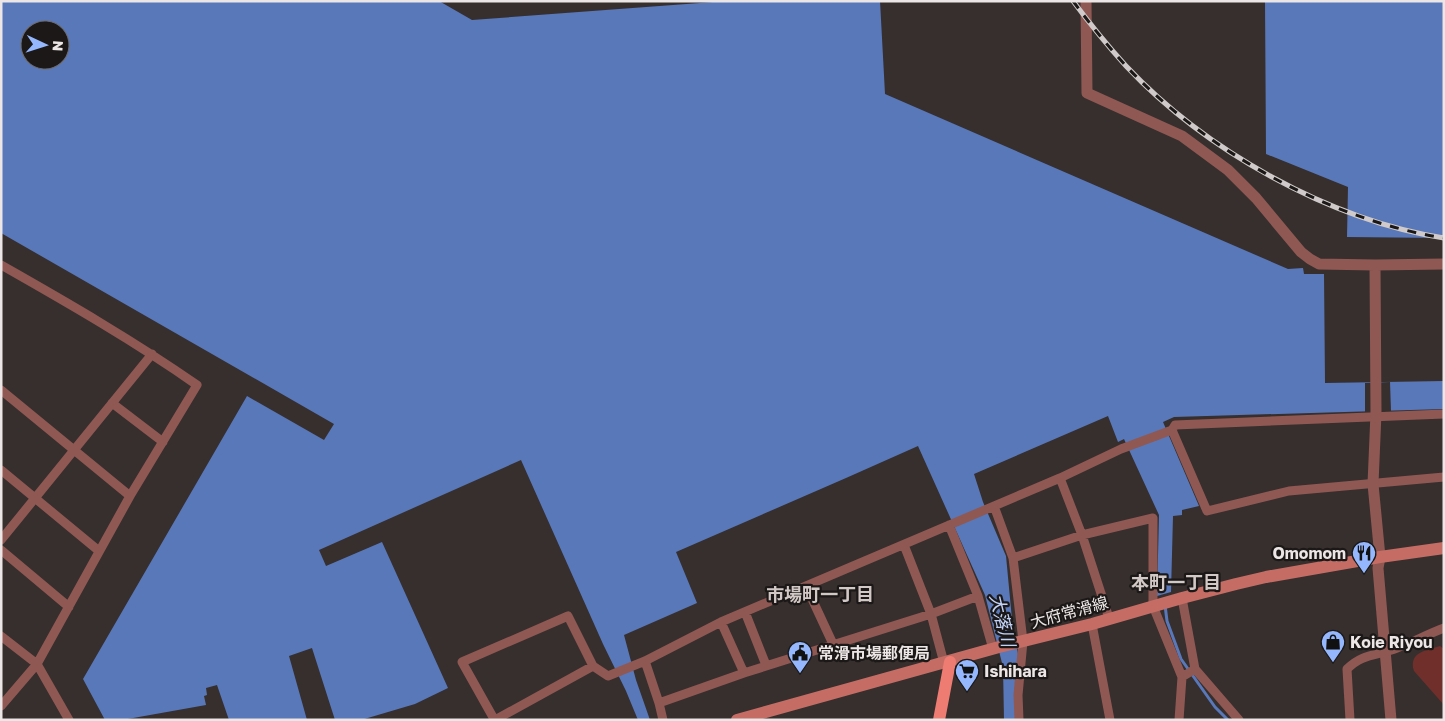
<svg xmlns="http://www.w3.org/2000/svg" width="1445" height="721" viewBox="0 0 1445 721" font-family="'Golos Text','Noto Sans JP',sans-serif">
  <rect width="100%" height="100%" fill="#362f2e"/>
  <path fill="#702f2a" d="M 1440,646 L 1444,649 L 1444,705 L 1414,671 C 1408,652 1427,650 1440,646 Z"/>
  <path fill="#5978b9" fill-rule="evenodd" d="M 1,1 L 439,1 L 472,20 L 727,1 L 880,1 L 885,94 L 1288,269 L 1303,268 L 1304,274 L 1324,274 L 1325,383 L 1444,381 L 1444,409 L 1174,417 L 1163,422 L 1199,506 L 1182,510 L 1182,515 L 1173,516 L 1171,592 L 1157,596 L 1159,515 L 1124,439 L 1118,442 L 1108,416 L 974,474 L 983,502 L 1006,556 L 1013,630 L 1018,654 L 1017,720 L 1004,720 L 1003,667 L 985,595 L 918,446 L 846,478 L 676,552 L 697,603 L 624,635 L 636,680 L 650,720 L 638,720 L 626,691 L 603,644 L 521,460 L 319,550 L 326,566 L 382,542 L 448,688 L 415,704 L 361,720 L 335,720 L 312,648 L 289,656 L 307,720 L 229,720 L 217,685 L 206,688 L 207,695 L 204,696 L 206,705 L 122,720 L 105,720 L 83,679 L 247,396 L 324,440 L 334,424 L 1,233 ZM 30,30 L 60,30 L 60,60 L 30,60 Z
    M 1265,1 L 1444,1 L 1444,238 L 1347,237 L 1348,187 L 1266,154 Z"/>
  <path fill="#362f2e" d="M 1390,382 L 1391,411 L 1365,412 L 1365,383 Z"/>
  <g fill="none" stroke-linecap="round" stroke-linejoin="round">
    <path stroke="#5978b9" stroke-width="3" d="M 1165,605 L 1167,621 L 1181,659 L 1215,707 L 1228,720"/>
    <path stroke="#905853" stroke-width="9" d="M 1,265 C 68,303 134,341 197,385 L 130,496 L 37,664 L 1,706
      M 1,390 L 130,496
      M 112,403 L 163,442
      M 1172,430 L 1207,511 L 1289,491 L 1444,477
      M 1,470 L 99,551
      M 1060,478 L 1082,535 L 1109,618
      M 994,506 L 1013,558 L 1023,641 L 1018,695 L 1019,720
      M 949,525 L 978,596 L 993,649
      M 1,540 L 152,354
      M 904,545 L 931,614 L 944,663
      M 1,550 L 69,607
      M 1013,558 L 1082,535 L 1153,518 L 1153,606 L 1182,677
      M 806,586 L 833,644
      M 1182,598 L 1195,669 L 1239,720
      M 745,612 L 766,665
      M 721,622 L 744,673
      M 1092,624 L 1110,720
      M 1,636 L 37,664 L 69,720
      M 645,661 L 659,703 L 663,720
      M 659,703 L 744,673 L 931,614 L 978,596
      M 494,719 L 462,662 L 568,616 L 593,666
      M 495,720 L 593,666 L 608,676 L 645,661 L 721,622 L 1060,478 L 1121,449 L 1172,430 L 1175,425 L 1444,414
      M 1179,720 L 1182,677 L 1195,669
      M 1350,720 L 1347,669 C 1363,653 1377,656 1397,648 C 1413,642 1428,634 1444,628"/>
    <path stroke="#905853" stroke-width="11" d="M 1086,1 L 1087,93 L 1182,136 L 1228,170 L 1256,198 L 1301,252 L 1310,259 L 1319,264 L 1375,265 L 1444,264
      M 1375,265 L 1376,413 L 1373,484 L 1380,557 L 1378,568 L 1391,720"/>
    <path stroke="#c56d64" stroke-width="12" d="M 737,720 L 999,647 L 1092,624 L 1182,598 L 1236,584 L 1266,577 L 1380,557 L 1444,548"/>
    <path stroke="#ee7c72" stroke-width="12" d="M 939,720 L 950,662"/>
    <g stroke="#d0cbca" stroke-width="5">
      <path id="rail" d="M 1073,1 C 1090,24 1107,45 1126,66 C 1205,150 1329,220 1444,238"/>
    </g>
    <use href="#rail" stroke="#1b1817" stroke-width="3" stroke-dasharray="9" stroke-linecap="butt"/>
  </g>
  <defs>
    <g id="restaurant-pin" transform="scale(1.25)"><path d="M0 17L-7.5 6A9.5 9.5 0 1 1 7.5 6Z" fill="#94b7fd" stroke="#1b1817"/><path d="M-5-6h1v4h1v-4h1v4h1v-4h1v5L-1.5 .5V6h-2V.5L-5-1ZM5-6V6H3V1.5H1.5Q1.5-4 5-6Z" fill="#111"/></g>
    <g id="shop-pin" transform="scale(1.25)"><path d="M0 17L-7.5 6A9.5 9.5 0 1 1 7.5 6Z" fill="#94b7fd" stroke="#1b1817"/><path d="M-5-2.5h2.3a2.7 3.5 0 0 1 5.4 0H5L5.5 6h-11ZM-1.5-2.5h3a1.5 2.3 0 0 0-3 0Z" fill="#111"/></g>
    <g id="civic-pin" transform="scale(1.25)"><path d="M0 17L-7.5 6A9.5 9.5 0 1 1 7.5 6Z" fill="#94b7fd" stroke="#1b1817"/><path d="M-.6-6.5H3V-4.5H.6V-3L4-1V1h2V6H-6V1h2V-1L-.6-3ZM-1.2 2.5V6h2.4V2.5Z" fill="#111"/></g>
    <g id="supermarket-pin" transform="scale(1.25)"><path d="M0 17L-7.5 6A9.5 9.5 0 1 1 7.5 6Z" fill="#94b7fd" stroke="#1b1817"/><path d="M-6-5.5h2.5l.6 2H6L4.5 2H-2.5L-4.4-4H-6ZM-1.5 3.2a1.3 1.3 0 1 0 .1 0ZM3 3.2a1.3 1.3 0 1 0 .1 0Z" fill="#111"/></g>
  </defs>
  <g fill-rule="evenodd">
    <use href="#restaurant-pin" x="1364" y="553"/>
    <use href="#shop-pin" x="1333" y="642"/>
    <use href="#civic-pin" x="800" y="653"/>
    <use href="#supermarket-pin" x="967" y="671"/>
  </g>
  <g text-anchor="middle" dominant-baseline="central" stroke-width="4.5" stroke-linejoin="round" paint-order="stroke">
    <g font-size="16" font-weight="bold" fill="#ece7e6" stroke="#1b1817" text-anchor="start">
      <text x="1346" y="553" text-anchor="end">Omomom</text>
      <text x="1350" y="642">Koie Riyou</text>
      <text x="818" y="653">常滑市場郵便局</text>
      <text x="984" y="671">Ishihara</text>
    </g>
    <g font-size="16" fill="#ece7e6" stroke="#1b1817">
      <text transform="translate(1069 612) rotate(-15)">大府常滑線</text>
    </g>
    <g font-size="18" font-weight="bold" fill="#d2c9c7" stroke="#1b1817">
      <text x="1176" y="582">本町一丁目</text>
      <text x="820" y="594">市場町一丁目</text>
    </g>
    <g font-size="18" font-style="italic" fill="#c1d3f8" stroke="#1b1817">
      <text transform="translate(1003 620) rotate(76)">大落川</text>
    </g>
  </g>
  <rect width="1445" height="721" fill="none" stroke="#ece7e6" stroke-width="5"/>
  <g transform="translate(45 45) rotate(94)"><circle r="24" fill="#1b1817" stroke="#6f6b6a"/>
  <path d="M0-4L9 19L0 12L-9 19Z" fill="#94b7fd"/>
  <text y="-8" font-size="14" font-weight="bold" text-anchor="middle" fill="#ece7e6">N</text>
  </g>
</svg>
